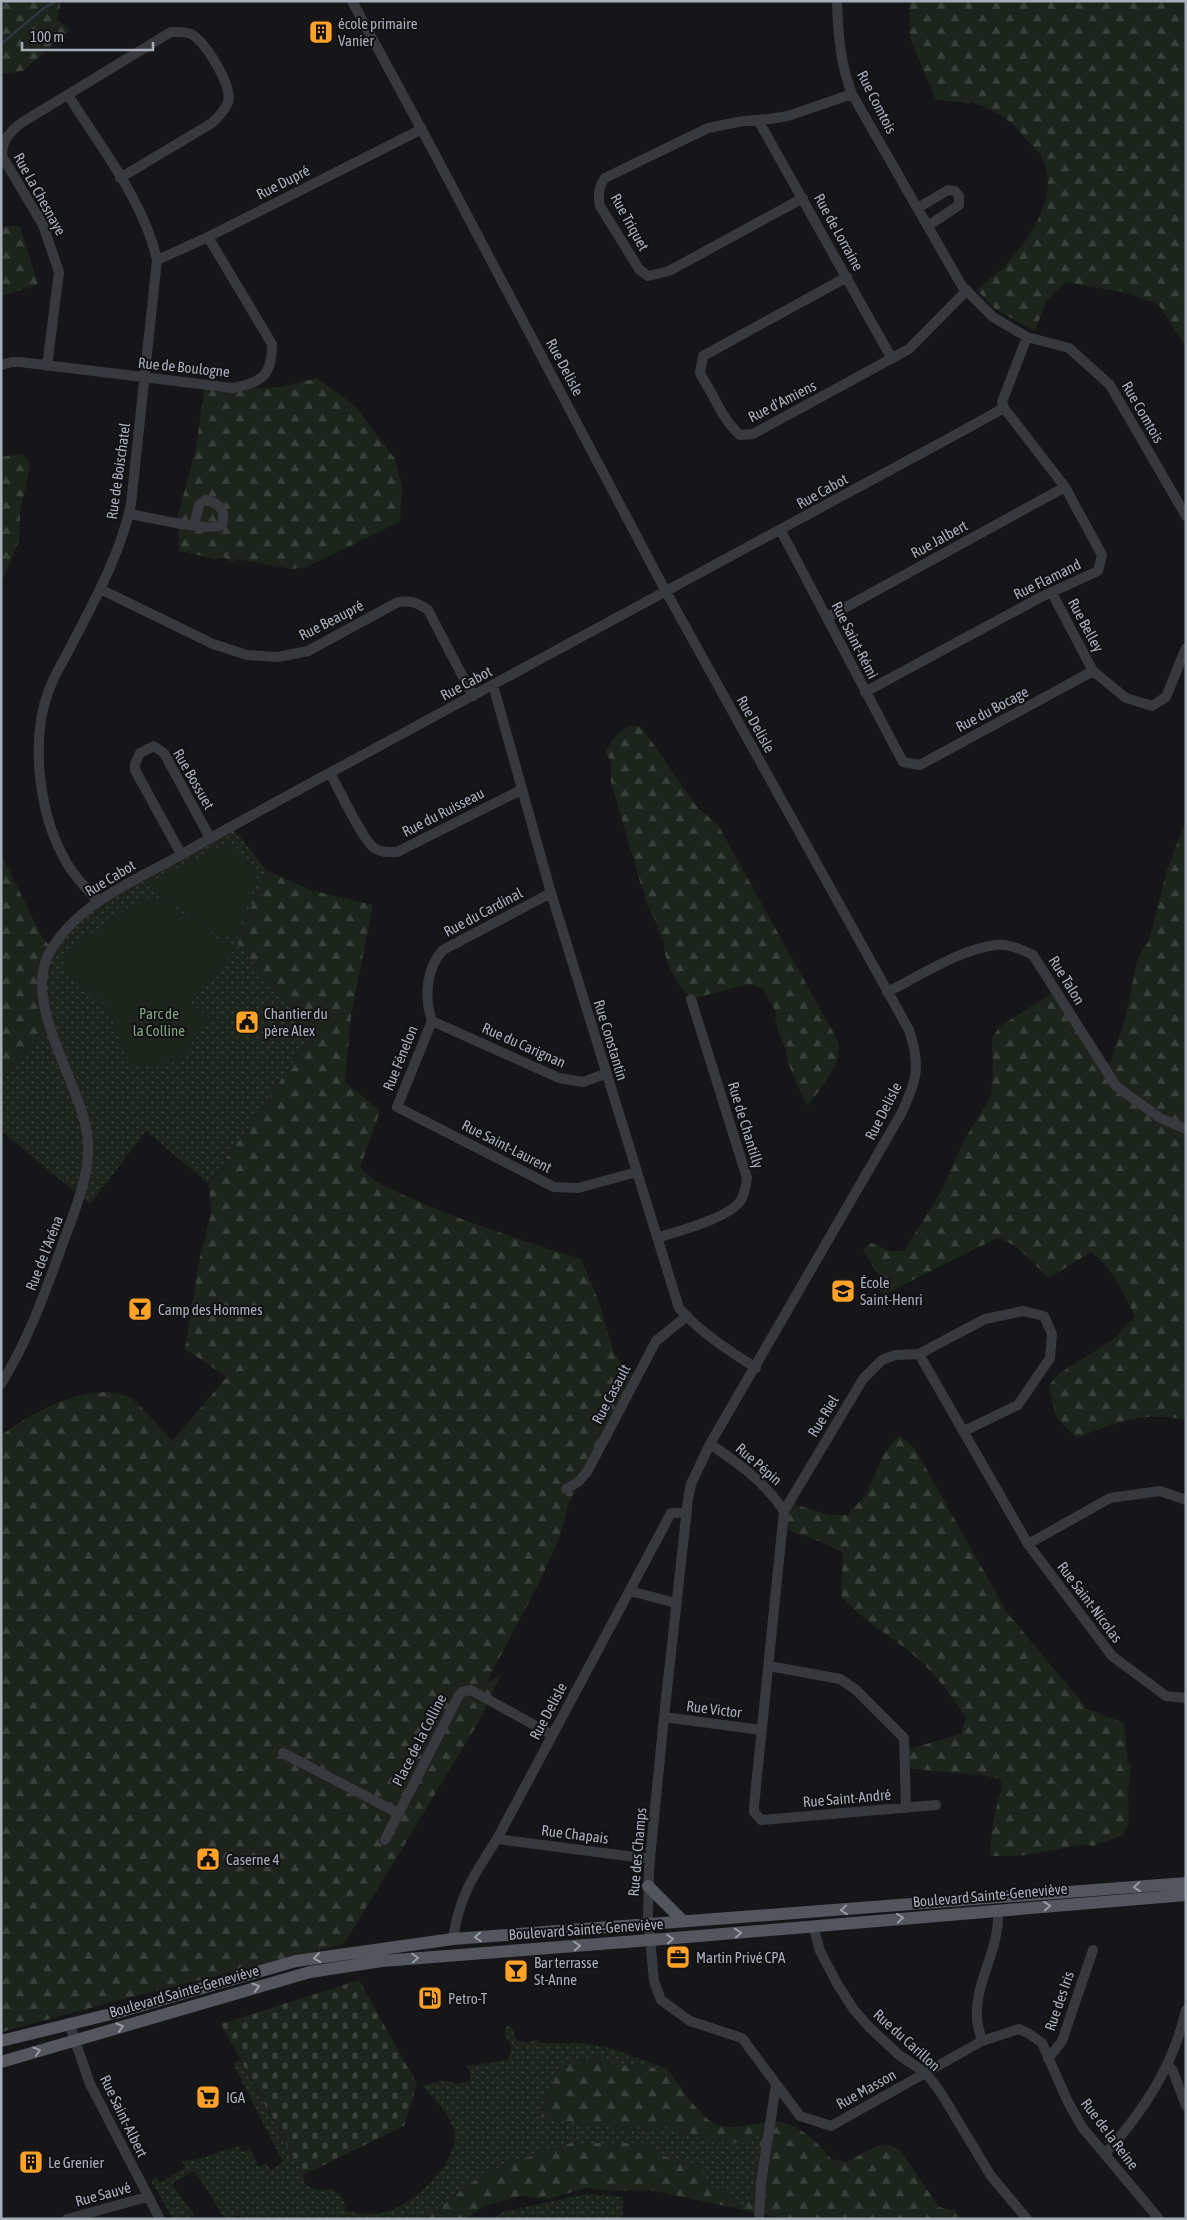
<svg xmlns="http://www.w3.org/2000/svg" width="1187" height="2220" viewBox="0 0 1187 2220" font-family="'Asap Condensed',sans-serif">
  <defs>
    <pattern id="grass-dots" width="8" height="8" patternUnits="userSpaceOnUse" patternTransform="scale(1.25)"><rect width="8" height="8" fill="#1c241c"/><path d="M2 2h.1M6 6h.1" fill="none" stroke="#3a413b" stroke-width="1.8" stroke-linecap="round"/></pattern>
    <pattern id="forest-firs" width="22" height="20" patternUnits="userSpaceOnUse" patternTransform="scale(1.25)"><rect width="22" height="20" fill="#1c241c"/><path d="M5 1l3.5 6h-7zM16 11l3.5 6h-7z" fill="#3a413b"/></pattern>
    <pattern id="cemetery-stones" width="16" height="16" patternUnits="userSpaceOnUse" patternTransform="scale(1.25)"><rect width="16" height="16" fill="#1c241c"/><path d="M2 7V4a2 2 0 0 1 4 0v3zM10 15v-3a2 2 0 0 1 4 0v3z" fill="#3a413b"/></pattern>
  </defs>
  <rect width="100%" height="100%" fill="#161619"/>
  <path fill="url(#grass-dots)" d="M 231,826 L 267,871 L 236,942 L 312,1035 L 209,1184 L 146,1131 L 90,1204 L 1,1131 L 1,1080 L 49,1025 L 43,968 L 51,948 L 98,901 Z
    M 510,2024 L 517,2040 L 524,2043 L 537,2040 L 540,2043 C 558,2045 576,2041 595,2045 C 619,2049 643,2061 666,2068 L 627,2066 L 597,2057 L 560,2064 L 540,2117 L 624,2129 L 666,2128 L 714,2142 L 761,2133 L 756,2174 L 745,2209 L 703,2178 L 703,2165 L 667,2158 L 643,2143 L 571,2143 L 504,2165 L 478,2178 L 424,2219 L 241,2219 L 238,2215 L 231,2219 L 225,2219 L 200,2179 L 193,2171 L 172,2184 L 194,2215 L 187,2219 L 173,2219 L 151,2181 L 156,2177 L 160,2183 L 185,2168 L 182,2161 C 198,2161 212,2155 227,2149 L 230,2150 L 238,2146 L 242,2152 L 250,2148 L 259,2167 L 266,2163 L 271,2170 L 283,2162 L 233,2064 L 240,2060 L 303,2175 L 305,2185 L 319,2190 L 332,2189 L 343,2198 L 346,2211 C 362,2214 377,2216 392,2210 C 416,2202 462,2158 454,2130 C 448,2112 435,2100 423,2086 L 442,2080 L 457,2084 L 470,2081 L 470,2072 L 467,2066 L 508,2060 L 512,2045 L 505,2036 L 505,2028 Z
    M 586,2194 L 623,2197 L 622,2219 L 494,2219 L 502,2212 Z"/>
  <path fill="url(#forest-firs)" d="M 1,1 L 61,1 L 57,20 L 70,30 L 23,71 L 1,74 Z
    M 909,1 L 1186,1 L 1186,347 L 1159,305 L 1128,293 L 1066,282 L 1047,300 L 1035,331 L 995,309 L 977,290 C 988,280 1002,271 1011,259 C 1033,234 1061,190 1041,156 C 1038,150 1031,144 1026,139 C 1009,118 996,110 970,102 L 966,104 C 956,100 947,102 936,100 L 910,38 Z
    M 1,226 L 20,226 L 38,285 L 1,296 Z
    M 317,378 L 355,406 L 395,459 L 402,486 L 400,522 L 306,567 L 292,569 L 237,559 L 232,562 L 223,557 L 216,559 L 179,551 L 178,515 L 195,453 L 205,386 L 232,389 L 281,387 Z
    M 21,454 L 28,459 L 30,466 L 20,513 L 19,541 L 1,584 L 1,457 Z
    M 636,725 L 642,728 L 697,807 L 718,825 L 839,1043 C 841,1067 822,1086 808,1105 L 804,1100 L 788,1063 L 785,1048 L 775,1020 L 776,1012 L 763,989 L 749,984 L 691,999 C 677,983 662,961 664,939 L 659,933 C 658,921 651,914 647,903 C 644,896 646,892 641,885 L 611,782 L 611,761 L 605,752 C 612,739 620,728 636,725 Z
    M 1186,820 L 1186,1420 C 1142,1411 1117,1422 1077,1438 L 1056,1417 L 1049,1386 L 1057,1375 L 1114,1339 L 1135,1316 C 1123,1293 1113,1268 1091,1252 L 1049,1278 C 1034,1265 1017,1242 997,1238 L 883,1295 L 879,1290 L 882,1280 L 863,1250 L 871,1243 L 890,1251 L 904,1251 L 941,1192 L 963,1142 L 991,1096 L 993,1074 L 992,1038 L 1000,1026 L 1057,990 L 1106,1064 L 1110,1063 L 1125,1019 L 1138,957 L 1149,941 L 1166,873 Z
    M 1,854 L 41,935 L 51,948 L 43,969 L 49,1025 L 1,1080 Z
    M 267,871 L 314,891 L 373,905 L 351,1015 L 345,1082 L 380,1111 L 360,1167 C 374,1184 395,1191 415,1200 C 469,1224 525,1241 581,1259 L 599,1302 L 614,1353 L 623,1366 L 637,1377 L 569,1502 L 559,1539 L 539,1583 L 486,1683 L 501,1675 L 478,1723 L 344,1944 L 116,2001 L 1,2032 L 1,1436 C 30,1412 91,1380 129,1397 C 138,1401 163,1431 172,1441 L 227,1377 L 185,1349 L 199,1261 L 211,1213 L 209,1184 L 312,1035 L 236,942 Z
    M 899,1435 L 915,1449 L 1008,1614 L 1081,1701 L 1085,1708 L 1124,1723 L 1128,1762 L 1131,1766 L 1128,1795 L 1129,1823 L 1123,1835 L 1093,1846 L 1086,1844 L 1019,1856 L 990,1856 L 993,1820 L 1002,1787 L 1000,1779 L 982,1775 L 903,1768 L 903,1751 L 961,1734 L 966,1717 C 951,1696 936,1674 916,1657 C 892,1636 862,1621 841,1596 L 843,1553 L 829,1545 L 783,1528 L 790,1503 L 829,1515 L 847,1515 L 865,1496 L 885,1452 Z
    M 597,2057 L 627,2066 L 666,2068 C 678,2083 701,2120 718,2125 C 734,2130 752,2124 768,2122 C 793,2118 817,2141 831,2159 L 847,2162 L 877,2146 L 889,2145 L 900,2150 L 939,2207 L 955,2211 L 962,2219 L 787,2219 L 650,2190 L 614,2191 L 586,2188 L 548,2199 L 521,2196 L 484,2206 L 466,2219 L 424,2219 L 478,2178 L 504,2165 L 571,2143 L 643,2143 L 667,2158 L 703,2165 L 703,2178 L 745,2208 L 756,2174 L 761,2133 L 742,2143 L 714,2142 L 666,2128 L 624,2129 L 540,2117 L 560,2064 Z"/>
  <path fill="url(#cemetery-stones)" d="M 359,1980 L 417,2084 L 404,2126 L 303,2175 L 221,2024 Z"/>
  <path fill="#1c241c" d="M 230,842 L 244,858 L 257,877 L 238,934 L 220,938 L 146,884 Z
    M 149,897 L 162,899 L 234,950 L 191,1003 L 209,1018 L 179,1061 L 131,1067 L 108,1008 L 67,970 L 63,961 L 65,954 L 75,945 L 141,899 Z"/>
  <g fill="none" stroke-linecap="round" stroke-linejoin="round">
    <path stroke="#2b373e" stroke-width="2.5" d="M 1,44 L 44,8 L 57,1"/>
    <path stroke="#37393e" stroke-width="10" d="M 352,1 L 430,145 L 664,588 L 909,1030 C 921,1066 917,1080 901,1114 L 710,1444 L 691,1484 L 688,1499 L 664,1717 L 649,1869 L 648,1916 L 654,1981 L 661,2000 L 690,2021 L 742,2038 L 800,2116 L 831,2126 L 982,2041 L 1019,2029 L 1028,2033 L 1042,2043 L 1067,2100 L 1082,2127 L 1159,2219
      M 837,1 C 838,34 840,63 852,94 L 962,286 L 993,317 L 1027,337 L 1069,348 L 1110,385 L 1186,516
      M 68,95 C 100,146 144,201 157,260 L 131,504 C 120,556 93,603 69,650 C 62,663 54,676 49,690 C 30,738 39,812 63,856 C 71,873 85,887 98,901
      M 758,120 L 892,359
      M 803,198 L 669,271 L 648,276 L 639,269 L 600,206 C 598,196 598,186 605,178 L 708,128 L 743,121 L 769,119 L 788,116 L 852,94
      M 918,208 L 948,190 L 955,191 L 959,196 L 959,205 L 928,226
      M 157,260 L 208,237 L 422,129
      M 847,277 L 703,356 L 700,373 L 702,377 C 715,397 722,419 740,435 L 753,434 L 909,349 L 967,290
      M 1,365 L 12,362 L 20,362 L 233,388 C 262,382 272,376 272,344 L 208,237
      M 47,366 L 59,272 L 43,225 L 2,156 C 2,140 9,133 21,123 L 171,32 C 179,32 186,31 193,35 C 206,44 233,86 228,102 C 225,111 218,117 212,123 L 120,178
      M 129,514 C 149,517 207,532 222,525 C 226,510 220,503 205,500 L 199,505 L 194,525
      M 781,531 L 903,762 L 920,765 L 1093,671
      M 100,589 L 213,644 L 247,655 L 278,657 L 308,651 L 398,602 C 411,600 418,603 428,610 L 473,696
      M 1052,593 L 1093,671 L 1126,698 L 1152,706 L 1166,697 L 1186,648
      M 828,617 L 1065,487
      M 493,685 L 551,893 L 679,1308 C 701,1333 728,1350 756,1368
      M 865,692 L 1041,597 L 1098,571 L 1102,555 L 1065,487 L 1004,408 L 1002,402 L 1027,337
      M 330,773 C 339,789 362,839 374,848 C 381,853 390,852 397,852 L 521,790
      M 181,854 L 135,770 L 135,764 L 140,753 L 154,746 L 164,753 L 210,838
      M 887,992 C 920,976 960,949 996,945 C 1007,943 1023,950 1033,955 L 1116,1086 L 1160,1118 L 1186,1129
      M 432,1021 L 397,1107 L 554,1187 L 578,1188 L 637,1172
      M 432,1021 C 424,998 426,968 443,950 L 551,893
      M 432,1021 L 559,1078 L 583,1082 L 605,1074
      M 657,1238 C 678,1231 730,1218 741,1200 C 745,1193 746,1186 747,1178 L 691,999
      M 919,1354 L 1028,1544 L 1112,1656 L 1166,1696 L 1186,1698
      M 1,1384 C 29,1339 46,1290 64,1240 C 75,1210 90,1175 88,1142 C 85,1087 17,1001 52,948 C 80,903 132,882 177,857 C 229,827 282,799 335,770 C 559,650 782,530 1004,408
      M 710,1444 C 738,1463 765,1482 784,1511
      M 566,1489 L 578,1482 L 587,1472 L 656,1341 L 687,1316
      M 1028,1544 L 1110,1498 L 1160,1491 L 1186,1500
      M 630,1591 L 676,1603
      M 769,1666 L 840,1679 L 855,1689 L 904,1738 L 906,1808
      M 664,1717 L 761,1730
      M 283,1753 L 398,1813
      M 936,1805 L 761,1820 L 754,1812 L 754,1806 L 784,1511 L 863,1379 L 882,1360 L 895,1355 L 919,1354 L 985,1319 L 1023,1311 L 1044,1316 L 1052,1334 L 1050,1358 L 1018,1405 L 964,1431
      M 497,1839 L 650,1859
      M 385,1840 L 458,1697 L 462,1692 L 471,1690 L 552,1735
      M 813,1926 L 820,1951 L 838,1985 L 854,2010 L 870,2028 L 899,2055 L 926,2073 L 941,2093 L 991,2176 L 1027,2219
      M 453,1939 C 459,1896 474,1875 497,1839 L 671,1513 L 687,1513
      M 69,2023 L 90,2084 L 160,2219
      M 982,2041 C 980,2033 977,2025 977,2018 C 974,1983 1001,1948 998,1910
      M 1048,2059 L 1062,2041 L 1093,1950
      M 1168,2065 L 1173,2071 L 1186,2106
      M 1105,2154 C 1143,2112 1173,2067 1186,2010
      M 67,2219 L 147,2197
      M 759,2219 L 761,2183 L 776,2085"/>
    <path stroke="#53565d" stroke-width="12" d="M 648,1886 L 683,1921
      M 1,2041 L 119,2012 L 296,1961 L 453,1939 L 1186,1883
      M 1,2062 L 310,1972 L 382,1961 L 663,1939 L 1186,1895"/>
  </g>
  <defs><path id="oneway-chevron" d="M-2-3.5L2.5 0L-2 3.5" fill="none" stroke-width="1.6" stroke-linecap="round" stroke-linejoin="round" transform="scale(1.25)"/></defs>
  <g stroke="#969ca7">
    <use href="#oneway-chevron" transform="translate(1137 1887) rotate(175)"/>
    <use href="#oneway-chevron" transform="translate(1047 1906) rotate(-4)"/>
    <use href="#oneway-chevron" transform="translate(844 1910) rotate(176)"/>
    <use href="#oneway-chevron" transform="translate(900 1918) rotate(-5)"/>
    <use href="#oneway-chevron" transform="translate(738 1933) rotate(-5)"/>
    <use href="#oneway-chevron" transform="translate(478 1937) rotate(176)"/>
    <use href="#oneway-chevron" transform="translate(670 1939) rotate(-5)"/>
    <use href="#oneway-chevron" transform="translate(577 1946) rotate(-4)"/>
    <use href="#oneway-chevron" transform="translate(317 1958) rotate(172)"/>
    <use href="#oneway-chevron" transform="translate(415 1958) rotate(-4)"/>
    <use href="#oneway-chevron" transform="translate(256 1987) rotate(-16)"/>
    <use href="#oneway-chevron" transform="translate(120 2027) rotate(-17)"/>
    <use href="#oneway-chevron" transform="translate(37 2051) rotate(-17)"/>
  </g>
  <defs>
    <g id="building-square" transform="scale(1.25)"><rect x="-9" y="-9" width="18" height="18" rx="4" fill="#ffa328" stroke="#111114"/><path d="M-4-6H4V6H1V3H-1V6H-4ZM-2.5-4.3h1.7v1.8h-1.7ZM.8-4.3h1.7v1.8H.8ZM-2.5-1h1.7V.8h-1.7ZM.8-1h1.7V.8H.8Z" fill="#111"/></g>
    <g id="civic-square" transform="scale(1.25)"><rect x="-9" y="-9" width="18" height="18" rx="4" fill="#ffa328" stroke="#111114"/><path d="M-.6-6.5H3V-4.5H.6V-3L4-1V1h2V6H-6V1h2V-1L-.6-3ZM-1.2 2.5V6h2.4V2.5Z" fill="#111"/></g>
    <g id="school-square" transform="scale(1.25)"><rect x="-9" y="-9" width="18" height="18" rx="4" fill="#ffa328" stroke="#111114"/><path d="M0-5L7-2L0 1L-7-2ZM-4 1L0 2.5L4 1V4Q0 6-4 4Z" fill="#111"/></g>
    <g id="bar-square" transform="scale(1.25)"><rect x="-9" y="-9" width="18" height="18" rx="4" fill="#ffa328" stroke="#111114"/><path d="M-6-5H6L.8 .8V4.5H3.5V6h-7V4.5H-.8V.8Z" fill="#111"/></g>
    <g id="office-square" transform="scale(1.25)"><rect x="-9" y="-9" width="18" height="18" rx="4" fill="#ffa328" stroke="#111114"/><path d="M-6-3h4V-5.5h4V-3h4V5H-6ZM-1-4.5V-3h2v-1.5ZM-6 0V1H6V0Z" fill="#111"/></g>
    <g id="fuel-square" transform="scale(1.25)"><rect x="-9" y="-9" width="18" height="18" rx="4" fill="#ffa328" stroke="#111114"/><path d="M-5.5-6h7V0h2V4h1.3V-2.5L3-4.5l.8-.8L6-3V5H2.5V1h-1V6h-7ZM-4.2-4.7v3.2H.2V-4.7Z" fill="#111"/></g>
    <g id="supermarket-square" transform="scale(1.25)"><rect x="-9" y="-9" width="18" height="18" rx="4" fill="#ffa328" stroke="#111114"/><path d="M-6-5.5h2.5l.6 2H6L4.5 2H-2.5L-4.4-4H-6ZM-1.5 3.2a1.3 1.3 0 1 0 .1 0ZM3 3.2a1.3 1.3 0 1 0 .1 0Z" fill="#111"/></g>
  </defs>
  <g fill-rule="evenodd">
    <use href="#building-square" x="321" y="32"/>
    <use href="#civic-square" x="247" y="1022"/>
    <use href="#school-square" x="843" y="1291"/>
    <use href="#bar-square" x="140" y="1309"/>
    <use href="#civic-square" x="208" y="1859"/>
    <use href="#office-square" x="678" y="1957"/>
    <use href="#bar-square" x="516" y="1971"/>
    <use href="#fuel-square" x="430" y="1998"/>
    <use href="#supermarket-square" x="208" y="2097"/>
    <use href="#building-square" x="31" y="2162"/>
  </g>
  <g text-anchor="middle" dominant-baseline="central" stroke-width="4" stroke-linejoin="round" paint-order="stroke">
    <g font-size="15" fill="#a7aeba" stroke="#111114" text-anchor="start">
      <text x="338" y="23">école primaire<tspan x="338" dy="17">Vanier</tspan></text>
      <text x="264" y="1013">Chantier du<tspan x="264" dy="17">père Alex</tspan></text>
      <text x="860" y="1282">École<tspan x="860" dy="17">Saint-Henri</tspan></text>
      <text x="158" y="1309">Camp des Hommes</text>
      <text x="226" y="1859">Caserne 4</text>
      <text x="696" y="1957">Martin Privé CPA</text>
      <text x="534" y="1962">Bar terrasse<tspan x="534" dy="17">St-Anne</tspan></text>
      <text x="448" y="1998">Petro-T</text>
      <text x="226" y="2097">IGA</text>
      <text x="48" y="2162">Le Grenier</text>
    </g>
    <g font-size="15" fill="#a7aeba" stroke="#111114">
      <text transform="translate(877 102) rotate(63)">Rue Comtois</text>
      <text transform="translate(283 182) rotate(-27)">Rue Dupré</text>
      <text transform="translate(40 194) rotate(61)">Rue La Chesnaye</text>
      <text transform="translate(630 222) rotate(61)">Rue Triquet</text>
      <text transform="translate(839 232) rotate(61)">Rue de Lorraine</text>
      <text transform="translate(184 367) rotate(6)">Rue de Boulogne</text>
      <text transform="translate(565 367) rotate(62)">Rue Delisle</text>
      <text transform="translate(782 401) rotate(-27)">Rue d'Amiens</text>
      <text transform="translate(1143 412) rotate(60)">Rue Comtois</text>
      <text transform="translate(118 471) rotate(-82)">Rue de Boischatel</text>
      <text transform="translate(822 491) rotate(-29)">Rue Cabot</text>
      <text transform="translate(939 539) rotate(-29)">Rue Jalbert</text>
      <text transform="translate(1047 579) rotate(-26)">Rue Flamand</text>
      <text transform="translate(331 620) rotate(-27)">Rue Beaupré</text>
      <text transform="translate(1086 625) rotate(62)">Rue Belley</text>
      <text transform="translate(855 640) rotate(63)">Rue Saint-Rémi</text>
      <text transform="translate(466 683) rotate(-28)">Rue Cabot</text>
      <text transform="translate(992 709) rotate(-28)">Rue du Bocage</text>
      <text transform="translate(756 724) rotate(61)">Rue Delisle</text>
      <text transform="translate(194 779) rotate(60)">Rue Bossuet</text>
      <text transform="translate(443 812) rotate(-27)">Rue du Ruisseau</text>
      <text transform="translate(110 878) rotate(-31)">Rue Cabot</text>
      <text transform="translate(483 912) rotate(-28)">Rue du Cardinal</text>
      <text transform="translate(1067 980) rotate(58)">Rue Talon</text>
      <text transform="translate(611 1040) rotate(73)">Rue Constantin</text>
      <text transform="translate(524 1045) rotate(24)">Rue du Carignan</text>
      <text transform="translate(400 1058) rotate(-68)">Rue Fénelon</text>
      <text transform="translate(883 1111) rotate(-63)">Rue Delisle</text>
      <text transform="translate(746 1125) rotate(73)">Rue de Chantilly</text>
      <text transform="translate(507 1146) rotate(27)">Rue Saint-Laurent</text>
      <text transform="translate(44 1253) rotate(-69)">Rue de l'Aréna</text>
      <text transform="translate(611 1394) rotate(-62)">Rue Casault</text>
      <text transform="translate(823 1416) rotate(-59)">Rue Riel</text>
      <text transform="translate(759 1464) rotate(41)">Rue Pépin</text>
      <text transform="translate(1090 1602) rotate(53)">Rue Saint-Nicolas</text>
      <text transform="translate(714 1709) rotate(7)">Rue Victor</text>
      <text transform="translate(548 1711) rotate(-62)">Rue Delisle</text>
      <text transform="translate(419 1740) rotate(-63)">Place de la Colline</text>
      <text transform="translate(847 1798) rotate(-5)">Rue Saint-André</text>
      <text transform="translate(575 1834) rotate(7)">Rue Chapais</text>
      <text transform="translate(637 1852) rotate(-85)">Rue des Champs</text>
      <text transform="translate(990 1895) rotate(-5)">Boulevard Sainte-Geneviève</text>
      <text transform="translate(586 1929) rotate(-4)">Boulevard Sainte-Geneviève</text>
      <text transform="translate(184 1991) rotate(-16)">Boulevard Sainte-Geneviève</text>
      <text transform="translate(1059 2001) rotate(-71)">Rue des Iris</text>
      <text transform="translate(907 2040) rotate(42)">Rue du Carillon</text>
      <text transform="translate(866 2089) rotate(-29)">Rue Masson</text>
      <text transform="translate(124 2116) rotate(64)">Rue Saint-Albert</text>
      <text transform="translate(1110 2134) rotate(53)">Rue de la Reine</text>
      <text transform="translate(103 2194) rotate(-15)">Rue Sauvé</text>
    </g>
    <g font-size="15" fill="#7ea67d" stroke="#111114">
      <text x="159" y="1013">Parc de<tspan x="159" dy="17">la Colline</tspan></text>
    </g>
  </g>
  <rect width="1187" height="2220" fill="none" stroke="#a7aeba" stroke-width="5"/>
  <path d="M22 42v8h131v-8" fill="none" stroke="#a7aeba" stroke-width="2.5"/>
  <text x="30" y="42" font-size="15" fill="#a7aeba" stroke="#111114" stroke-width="4" paint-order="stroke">100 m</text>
</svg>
